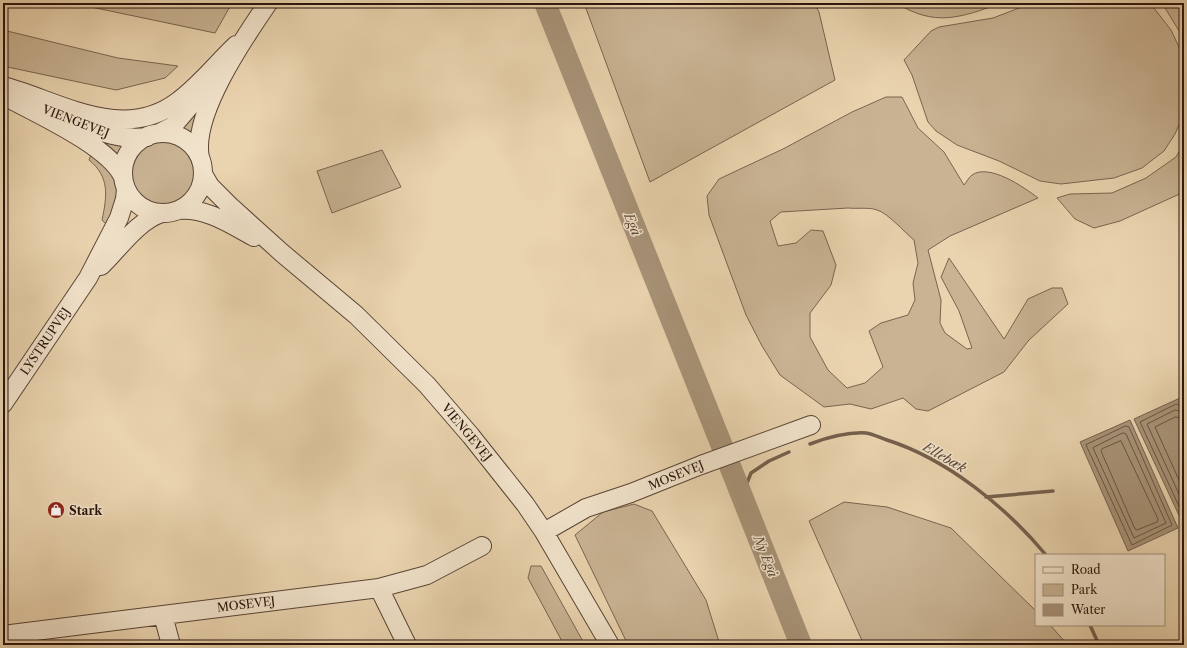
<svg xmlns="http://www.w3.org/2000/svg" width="1187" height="648" viewBox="0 0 1187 648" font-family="'Libre Caslon Text',serif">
  <rect width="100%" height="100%" fill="#ead4af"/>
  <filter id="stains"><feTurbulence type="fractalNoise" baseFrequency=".005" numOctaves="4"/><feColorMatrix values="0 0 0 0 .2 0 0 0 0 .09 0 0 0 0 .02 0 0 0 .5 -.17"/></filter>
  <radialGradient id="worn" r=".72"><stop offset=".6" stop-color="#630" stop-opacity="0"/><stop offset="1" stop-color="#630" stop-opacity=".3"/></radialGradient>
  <path fill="#c9b393" stroke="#796450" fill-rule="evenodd" d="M 72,3 L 232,3 L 215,33 Z
    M 584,3 L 814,3 L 819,12 L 835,80 L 650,182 Z
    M 896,3 L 1001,3 C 960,18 935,27 896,3 Z
    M 1032,3 L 1150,3 L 1171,30 L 1184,58 L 1184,113 L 1175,134 L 1164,151 L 1142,168 L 1114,178 L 1061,184 L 1040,181 L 999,161 L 957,145 L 936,131 L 928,122 L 912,75 L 904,60 L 931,31 L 939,27 L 993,18 Z
    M 1162,3 L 1184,3 L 1184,39 Z
    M 3,30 L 118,58 L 178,66 L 165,78 L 116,90 L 3,66 Z
    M 886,97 L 902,97 L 918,128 L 944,152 L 964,185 C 966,183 969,177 972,175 C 989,163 1024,187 1038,198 L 950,236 L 928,250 L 941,300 L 940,323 L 945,333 L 967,349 L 972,348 L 959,311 L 941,277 L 949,258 L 1004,339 L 1028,299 L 1052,288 L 1062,288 L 1068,304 L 1029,340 L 1004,372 L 928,411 L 916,409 L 903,398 L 871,409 L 850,404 L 824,407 L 780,375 L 762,346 L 746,315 L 709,215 L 707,196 L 719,179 L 783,149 L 852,112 ZM 848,208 C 857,209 869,207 877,210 C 888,213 904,232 914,240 L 918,263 L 913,283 L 915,300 L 908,315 L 881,323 L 869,331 L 883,367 L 865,383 L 847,388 L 828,370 L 810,337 L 810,313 L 831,285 L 836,265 L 823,231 L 811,230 L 796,243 L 778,246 L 770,221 L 781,212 Z
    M 205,103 L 191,135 L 178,129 Z
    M 99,137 L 124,146 L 119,159 L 97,141 Z
    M129 173a34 34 0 1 1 68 0a34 34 0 1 1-68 0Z
    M 1184,143 L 1184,192 L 1120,221 L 1094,228 L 1075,219 L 1057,198 L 1070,194 L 1112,193 L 1146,178 L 1176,157 Z
    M 382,150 L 401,187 L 332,213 L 317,171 Z
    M 92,152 L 117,178 L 118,192 L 109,227 L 102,220 C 107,196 110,177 89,160 Z
    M 844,502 L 887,507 L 951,528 L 1036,611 L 1036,625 L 1050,625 L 1068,645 L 864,645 L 809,521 Z
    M 634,504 L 652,511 L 706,600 L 720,645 L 628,645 L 575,535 L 603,512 Z
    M 531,566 L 541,566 L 585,645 L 564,645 L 528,578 Z"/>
  <path fill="#a89378" stroke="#75604d" d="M 1180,398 L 1184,407 L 1184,526 L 1134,419 Z
    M 1130,420 L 1178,528 L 1128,551 L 1080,442 Z"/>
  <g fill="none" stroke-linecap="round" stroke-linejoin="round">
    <path stroke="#685442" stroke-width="1" d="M 1184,407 L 1176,404 L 1140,422 L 1184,517
      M 1184,412 L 1175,410 L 1147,424 L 1184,505
      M 1184,418 L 1175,417 L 1155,427 L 1184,491
      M 1126,426 L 1129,427 L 1172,525 L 1132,545 L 1086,445 Z
      M 1123,433 L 1126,434 L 1166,523 L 1134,538 L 1093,448 Z
      M 1121,441 L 1158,519 L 1157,522 L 1137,530 L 1135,529 L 1101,451 L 1102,449 Z"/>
    <path stroke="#75604d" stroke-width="3.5" d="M 810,444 C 826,438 849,432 866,433 C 873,434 881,438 887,440 C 947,459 1006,507 1046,555
      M 742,495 L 751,473 L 769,461 L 789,452
      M 986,497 L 1053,491
      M 1090,625 L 1099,645"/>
    <path stroke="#a89378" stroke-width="22" d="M 545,3 L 722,446
      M 730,466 L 801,645"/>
    <g stroke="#594435" stroke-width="20">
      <path id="minor" d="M 3,86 C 59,101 122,143 177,102 C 198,87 216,64 236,45
        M 6,97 C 37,114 109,146 123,177
        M 67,119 C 93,129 118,141 147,137
        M 159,133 L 173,126 L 203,91
        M123 173a40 40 0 1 1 80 0a40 40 0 1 1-80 0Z
        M 200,158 C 191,115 244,38 268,3
        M 203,174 L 210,186 L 231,207 L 282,253 L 356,315 L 427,385 L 471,436 L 525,504 L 544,532 L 610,645
        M 179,210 C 207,208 230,224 254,237
        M 101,266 C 119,249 137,221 162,213
        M 3,404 L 88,278 L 119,218 L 125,199 L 126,189
        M 544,532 L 586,508 L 631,493 L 701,465 L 811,425
        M 379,588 L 407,645
        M 163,615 L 171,645
        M 3,635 L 379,588 L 427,575 L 482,546"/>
    </g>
    <use href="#minor" stroke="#f1e3cb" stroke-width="18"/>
  </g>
  <defs>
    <g id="shop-disc" transform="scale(0.9)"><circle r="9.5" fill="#8f2418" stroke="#f1e3cb"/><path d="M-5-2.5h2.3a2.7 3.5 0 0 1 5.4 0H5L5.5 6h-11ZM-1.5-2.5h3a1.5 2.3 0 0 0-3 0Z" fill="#fff"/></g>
  </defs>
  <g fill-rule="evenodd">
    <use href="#shop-disc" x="56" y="510"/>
  </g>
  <g text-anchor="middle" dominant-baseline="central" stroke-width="3" stroke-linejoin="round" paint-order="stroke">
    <g font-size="12" fill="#29140c" stroke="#f1e3cb">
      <text transform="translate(76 121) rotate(21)">VIENGEVEJ</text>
      <text transform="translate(45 341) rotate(-56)">LYSTRUPVEJ</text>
      <text transform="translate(467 432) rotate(50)">VIENGEVEJ</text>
      <text transform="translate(676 475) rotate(-22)">MOSEVEJ</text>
      <text transform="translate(246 604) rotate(-7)">MOSEVEJ</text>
    </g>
    <g font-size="12" font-weight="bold" fill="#29140c" stroke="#f1e3cb" text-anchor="start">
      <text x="69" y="510">Stark</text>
    </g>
    <g font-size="13" font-style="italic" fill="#5c4737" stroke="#f1e3cb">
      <text transform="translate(633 224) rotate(68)">Egå</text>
      <text transform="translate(945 457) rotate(30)">Ellebæk</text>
      <text transform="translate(766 556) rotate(68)">Ny Egå</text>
    </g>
  </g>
  <rect width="1187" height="648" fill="none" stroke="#ead4af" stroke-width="16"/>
  <rect x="4" y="4" width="1179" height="640" fill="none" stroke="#29140c" stroke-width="2"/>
  <rect x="8" y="8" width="1171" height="632" fill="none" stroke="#29140c"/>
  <rect x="1035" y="554" width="130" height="72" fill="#f1e3cb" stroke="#a1907f"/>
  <rect x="1043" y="567" width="20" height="6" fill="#f1e3cb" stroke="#a1907f"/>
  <text x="1071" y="574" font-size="12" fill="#29140c">Road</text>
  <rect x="1043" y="584" width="20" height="12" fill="#c9b393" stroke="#a1907f"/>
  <text x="1071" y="594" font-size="12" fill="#29140c">Park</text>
  <rect x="1043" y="604" width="20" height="12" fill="#a89378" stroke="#a1907f"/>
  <text x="1071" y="614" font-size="12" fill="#29140c">Water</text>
  <rect width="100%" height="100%" filter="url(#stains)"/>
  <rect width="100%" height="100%" fill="url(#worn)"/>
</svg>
